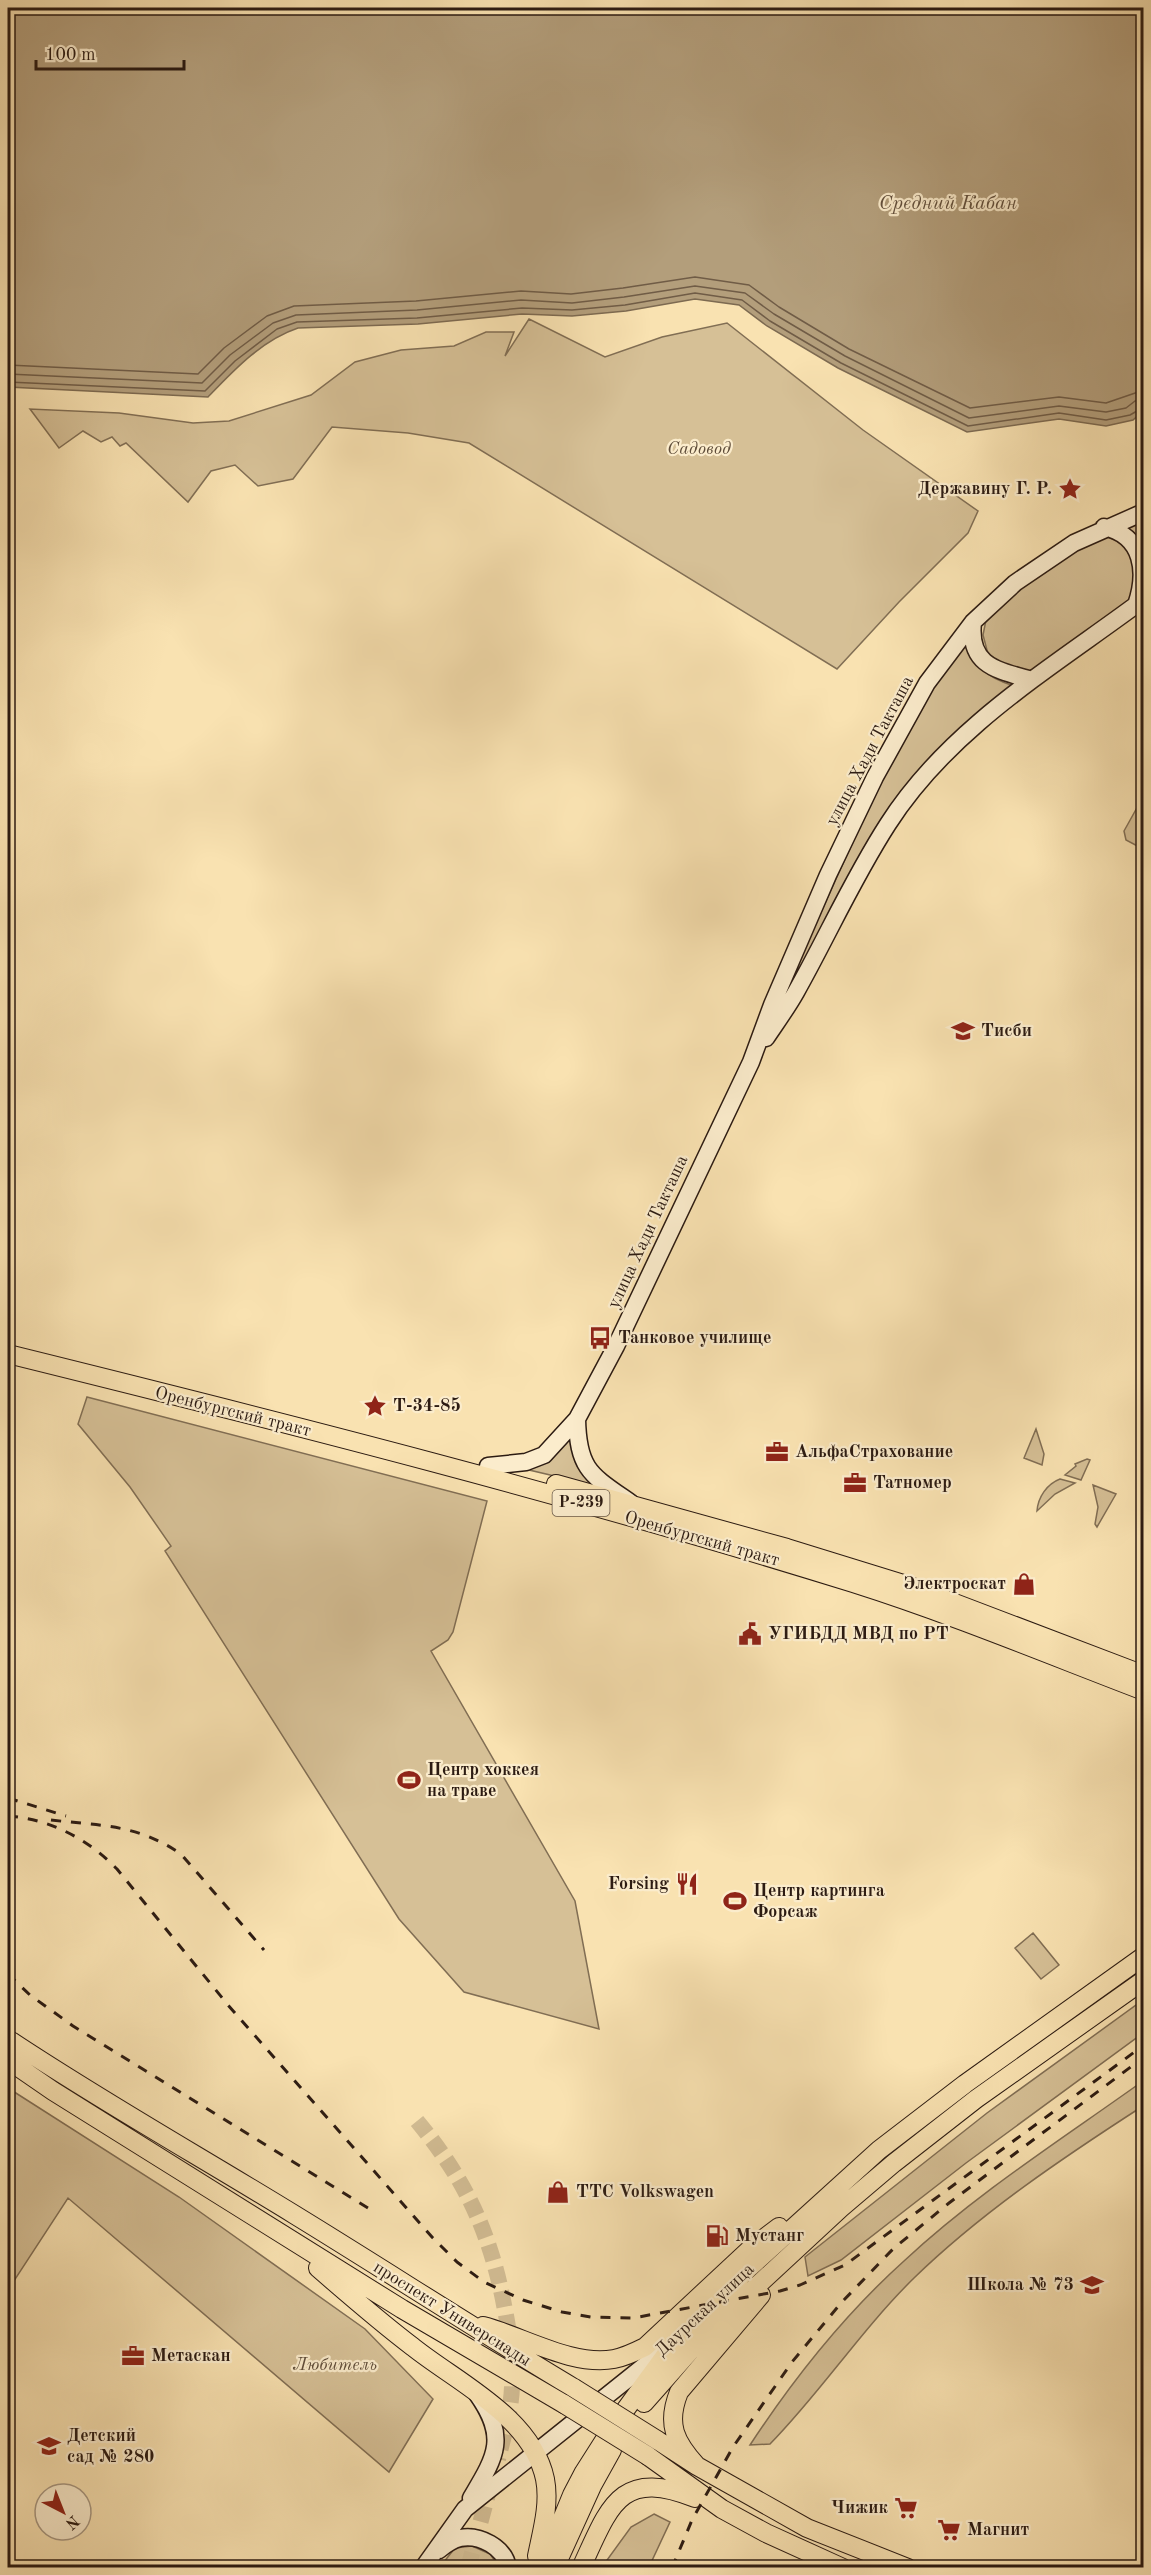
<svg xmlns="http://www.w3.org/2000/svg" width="1151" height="2575" viewBox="0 0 1151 2575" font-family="'Old Standard TT',serif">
  <rect width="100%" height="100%" fill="#f9e2b1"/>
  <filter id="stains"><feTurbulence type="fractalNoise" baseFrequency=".00333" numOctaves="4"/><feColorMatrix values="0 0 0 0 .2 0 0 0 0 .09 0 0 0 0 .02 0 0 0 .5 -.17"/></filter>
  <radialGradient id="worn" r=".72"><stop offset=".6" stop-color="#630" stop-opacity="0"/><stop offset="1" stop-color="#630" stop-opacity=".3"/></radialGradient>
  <path fill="#d6c096" stroke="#816e54" stroke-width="1.5" d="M 529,319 L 605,357 L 662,337 L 727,323 L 863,430 L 978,511 L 968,533 L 899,602 L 837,669 L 469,443 L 408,433 L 332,427 L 293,479 L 258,486 L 235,465 L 211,471 L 188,502 L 126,443 L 120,446 L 112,437 L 101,442 L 83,431 L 59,448 L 30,409 L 119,413 L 193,423 L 229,421 L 311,395 L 355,362 L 401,350 L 454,346 L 486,332 L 514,332 L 505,356 Z
    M 1143,517 L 1143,544 L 1136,536 L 1119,527 Z
    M 1103,536 L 1123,542 L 1133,550 L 1136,598 L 1036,671 L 1013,673 L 988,654 L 983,635 L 986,620 L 1016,591 L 1065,556 Z
    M 969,639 C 976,668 985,677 1014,686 L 952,737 L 765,1035 L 882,778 L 934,685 Z
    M 1143,797 L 1143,849 L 1126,840 L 1124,831 Z
    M 87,1397 L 487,1501 L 453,1632 L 448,1640 L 431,1651 L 575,1901 L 599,2029 L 464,1992 L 399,1919 L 165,1551 L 171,1546 L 130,1487 L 78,1424 Z
    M 574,1426 L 605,1488 L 525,1469 Z
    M 1036,1429 L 1044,1454 L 1042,1465 L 1024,1458 Z
    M 1087,1459 L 1090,1460 L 1081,1480 L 1065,1475 L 1076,1466 L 1075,1464 Z
    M 1060,1479 L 1075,1483 L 1055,1494 L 1037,1511 C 1038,1497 1047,1484 1060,1479 Z
    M 1093,1485 L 1116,1494 L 1097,1527 L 1095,1524 L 1098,1507 Z
    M 1033,1933 L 1059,1965 L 1041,1979 L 1015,1948 Z
    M 1143,2000 L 1143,2033 L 966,2163 L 841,2260 L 808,2276 L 805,2257 L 987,2113 Z
    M 1143,2081 L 1143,2106 C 1064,2157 982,2212 914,2278 C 861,2330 821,2392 770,2444 L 750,2445 C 794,2378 845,2314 904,2261 C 977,2193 1062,2139 1143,2081 Z
    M 8,2088 L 179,2197 L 365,2329 L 433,2399 L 389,2472 L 68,2198 L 8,2290 Z
    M 654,2514 L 670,2522 L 649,2567 L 602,2567 L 631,2527 Z
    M 472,2546 L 490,2554 L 500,2568 L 439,2568 L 455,2548 Z"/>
  <path fill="#b39e7b" stroke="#7d6a51" stroke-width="1.5" d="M 8,8 L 1143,8 L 1143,411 L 1133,420 L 1106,426 L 1059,419 L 967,432 L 838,368 L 767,326 L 739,305 L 695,299 L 626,311 L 572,316 L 522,314 L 418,324 L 298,328 C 262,340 234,370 208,397 L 8,387 Z"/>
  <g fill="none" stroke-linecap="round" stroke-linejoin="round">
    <path stroke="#705c46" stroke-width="1.5" d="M 8,365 L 198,374 L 224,348 L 267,316 L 294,306 L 416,301 L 521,291 L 571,294 L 623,288 L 695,277 L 749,285 L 779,307 L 849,349 L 970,408 L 1059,397 L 1106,403 L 1144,390
      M 8,374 L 202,383 L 230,355 L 273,323 L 296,315 L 417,310 L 521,300 L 572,303 L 624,297 L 695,286 L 745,293 L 774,314 L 845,356 L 969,418 L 1059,406 L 1106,412 L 1126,408 L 1135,401 L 1144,399
      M 8,382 L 205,391 L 235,361 L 277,329 L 297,322 L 417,318 L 522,308 L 572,310 L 625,305 L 695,293 L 742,300 L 770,321 L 841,363 L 968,426 L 1059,413 L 1106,420 L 1130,415 L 1144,407"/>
    <path stroke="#d0ba91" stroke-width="16" stroke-dasharray="16 8" stroke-linecap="butt" d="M 417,2121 C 466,2180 491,2234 505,2310 C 510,2336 513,2360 512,2387 C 511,2411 504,2435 498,2459
      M 468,2568 L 491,2483"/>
    <g stroke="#2c1b12" stroke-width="19">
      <path id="secondary" d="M 1104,527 C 1144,536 1147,573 1136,605
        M 973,622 C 968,666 997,670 1032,680
        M 766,1038 C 776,1023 787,1008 796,992 C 827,937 853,878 888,824 C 950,727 1053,667 1144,599
        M 577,1419 C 578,1470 591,1475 631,1503
        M 488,1466 L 526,1462 L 544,1455 L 577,1419 L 616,1346 L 751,1062 L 772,1005 L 828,875 L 875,777 L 927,683 L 973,622 L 1015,583 L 1074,543 L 1144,512
        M 471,2498 C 496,2456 508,2438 477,2394
        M 439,2550 C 445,2545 452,2540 460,2538 C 479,2534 505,2547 508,2568
        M 423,2568 L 465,2509 L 669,2346"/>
    </g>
    <g stroke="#2c1b12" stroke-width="20">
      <path id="primary" d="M 8,1354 C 291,1424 574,1496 853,1583 C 951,1614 1047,1654 1144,1691
        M 556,1484 L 787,1548 L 910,1586 L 1144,1675
        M 8,2039 C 101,2101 199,2156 295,2215 C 388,2272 480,2332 574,2388
        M 8,2060 L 53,2091 L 402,2309 L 564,2404
        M 318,2268 C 349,2295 380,2322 413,2347 C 458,2383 532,2417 545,2479 C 550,2504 542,2531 537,2556
        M 483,2326 C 522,2336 573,2367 614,2359 C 625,2357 635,2352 645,2347 L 750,2249 L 779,2227
        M 644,2403 L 706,2333 L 841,2208 L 894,2163 L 976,2099 L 1144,1980
        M 657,2440 L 697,2466 L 807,2528 L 908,2568
        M 648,2456 L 722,2509 L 766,2533 L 843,2568
        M 697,2466 C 675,2442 666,2424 679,2392 L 761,2295
        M 557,2563 L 592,2486 L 612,2450
        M 542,2568 L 572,2495 L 584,2472 L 612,2428 L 675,2342 L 750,2267 L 879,2150 L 965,2084 L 1144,1956
        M 581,2568 C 609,2508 619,2467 695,2498"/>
    </g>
    <use href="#secondary" stroke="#fbeccc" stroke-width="16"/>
    <use href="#primary" stroke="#f9e2b1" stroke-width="18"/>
    <path stroke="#2c1b12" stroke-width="3" stroke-dasharray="10 10" stroke-linecap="butt" d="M 8,1798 L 66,1816
      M 8,1816 C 50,1819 88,1839 117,1869 L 228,2005 L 432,2237 L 457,2262 L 484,2282 L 523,2300 L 562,2312 L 591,2317 L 633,2318 L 780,2291 L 800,2285 L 845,2265 L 1144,2045
      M 51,1820 C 102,1826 137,1824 181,1854 L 264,1950
      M 8,1974 L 30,1995 L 73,2026 L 368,2208
      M 672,2568 L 692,2520 L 733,2447 L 792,2362 L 841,2303 L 893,2249 L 949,2203 L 1144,2057"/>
    <g stroke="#2c1b12" stroke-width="20" stroke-linecap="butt">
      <path id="primary-bridge" d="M 574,2388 L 657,2440
        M 564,2404 L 648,2456"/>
    </g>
    <use href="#primary-bridge" stroke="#f9e2b1" stroke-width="18"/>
  </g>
  <defs>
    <g id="sight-bare" transform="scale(1.8)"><path d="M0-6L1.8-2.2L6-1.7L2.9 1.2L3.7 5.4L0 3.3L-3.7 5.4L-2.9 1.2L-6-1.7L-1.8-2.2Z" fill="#8f2418" stroke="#fbeccc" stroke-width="2.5" paint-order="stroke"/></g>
    <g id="university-bare" transform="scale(1.8)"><path d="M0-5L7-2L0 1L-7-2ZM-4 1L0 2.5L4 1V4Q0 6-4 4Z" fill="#8f2418" stroke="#fbeccc" stroke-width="2.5" paint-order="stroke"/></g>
    <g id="bus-bare" transform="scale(1.8)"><path d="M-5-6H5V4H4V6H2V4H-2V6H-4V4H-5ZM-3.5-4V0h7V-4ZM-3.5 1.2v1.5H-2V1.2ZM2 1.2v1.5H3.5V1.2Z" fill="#8f2418" stroke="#fbeccc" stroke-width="2.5" paint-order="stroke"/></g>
    <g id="office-bare" transform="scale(1.8)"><path d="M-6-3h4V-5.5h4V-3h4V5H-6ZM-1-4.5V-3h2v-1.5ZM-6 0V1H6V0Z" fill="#8f2418" stroke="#fbeccc" stroke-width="2.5" paint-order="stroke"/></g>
    <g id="shop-bare" transform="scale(1.8)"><path d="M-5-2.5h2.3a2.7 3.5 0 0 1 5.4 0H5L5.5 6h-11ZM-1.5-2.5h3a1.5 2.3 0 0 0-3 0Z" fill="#8f2418" stroke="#fbeccc" stroke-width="2.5" paint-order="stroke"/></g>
    <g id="civic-bare" transform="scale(1.8)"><path d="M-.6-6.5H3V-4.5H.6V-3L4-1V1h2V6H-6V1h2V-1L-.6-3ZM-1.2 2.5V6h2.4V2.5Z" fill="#8f2418" stroke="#fbeccc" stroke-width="2.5" paint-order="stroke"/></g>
    <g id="stadium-bare" transform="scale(1.8)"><path d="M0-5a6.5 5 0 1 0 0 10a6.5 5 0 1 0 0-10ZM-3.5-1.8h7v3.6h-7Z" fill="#8f2418" stroke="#fbeccc" stroke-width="2.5" paint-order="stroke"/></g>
    <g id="restaurant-bare" transform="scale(1.8)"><path d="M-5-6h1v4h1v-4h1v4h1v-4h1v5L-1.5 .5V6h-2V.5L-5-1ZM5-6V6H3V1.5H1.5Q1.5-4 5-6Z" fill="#8f2418" stroke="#fbeccc" stroke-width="2.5" paint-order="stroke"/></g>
    <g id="fuel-bare" transform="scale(1.8)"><path d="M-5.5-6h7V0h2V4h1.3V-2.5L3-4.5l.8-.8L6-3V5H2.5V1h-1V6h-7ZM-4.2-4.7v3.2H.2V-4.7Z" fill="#8f2418" stroke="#fbeccc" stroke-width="2.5" paint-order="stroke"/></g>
    <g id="school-bare" transform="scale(1.8)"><path d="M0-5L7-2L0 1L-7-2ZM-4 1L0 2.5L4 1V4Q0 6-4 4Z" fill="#8f2418" stroke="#fbeccc" stroke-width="2.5" paint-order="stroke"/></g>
    <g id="supermarket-bare" transform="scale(1.8)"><path d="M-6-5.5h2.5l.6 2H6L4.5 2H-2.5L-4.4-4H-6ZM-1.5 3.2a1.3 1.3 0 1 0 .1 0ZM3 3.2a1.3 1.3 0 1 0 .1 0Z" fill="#8f2418" stroke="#fbeccc" stroke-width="2.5" paint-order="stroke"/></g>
  </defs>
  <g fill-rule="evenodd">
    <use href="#sight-bare" x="1070" y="489"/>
    <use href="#university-bare" x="963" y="1031"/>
    <use href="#bus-bare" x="600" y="1338"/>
    <use href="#sight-bare" x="375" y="1406"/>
    <use href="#office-bare" x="777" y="1452"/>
    <use href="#office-bare" x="855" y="1483"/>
    <use href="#shop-bare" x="1024" y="1584"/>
    <use href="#civic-bare" x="750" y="1634"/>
    <use href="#stadium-bare" x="409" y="1780"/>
    <use href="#restaurant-bare" x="687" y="1884"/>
    <use href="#stadium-bare" x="735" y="1901"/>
    <use href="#shop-bare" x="558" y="2192"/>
    <use href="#fuel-bare" x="717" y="2236"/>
    <use href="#school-bare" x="1092" y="2285"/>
    <use href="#office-bare" x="133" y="2356"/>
    <use href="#school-bare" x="49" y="2446"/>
    <use href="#supermarket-bare" x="906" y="2508"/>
    <use href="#supermarket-bare" x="949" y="2530"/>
  </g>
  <g text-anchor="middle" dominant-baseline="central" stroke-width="4.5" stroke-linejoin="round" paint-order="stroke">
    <rect fill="#fbeccc" stroke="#6a5a4a" stroke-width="1.5" x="552.5" y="1490" width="57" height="26" rx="4.5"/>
    <g font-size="16" font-weight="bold" fill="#2c1b12">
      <text x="581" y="1503">Р-239</text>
    </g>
    <g font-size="18" font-style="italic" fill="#5f4d3a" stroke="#fbeccc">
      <text x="699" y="449">Садовод</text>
      <text x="335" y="2365">Любитель</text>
    </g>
    <g font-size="18" font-weight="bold" fill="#2c1b12" stroke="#fbeccc" text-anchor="start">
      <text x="1052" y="489" text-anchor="end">Державину Г. Р.</text>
      <text x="981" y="1031">Тисби</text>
      <text x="618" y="1338">Танковое училище</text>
      <text x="393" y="1406">T-34-85</text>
      <text x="795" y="1452">АльфаСтрахование</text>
      <text x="873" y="1483">Татномер</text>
      <text x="1006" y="1584" text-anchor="end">Электроскат</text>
      <text x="768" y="1634">УГИБДД МВД по РТ</text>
      <text x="427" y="1770">Центр хоккея<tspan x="427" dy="21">на траве</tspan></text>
      <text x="669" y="1884" text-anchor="end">Forsing</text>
      <text x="753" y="1891">Центр картинга<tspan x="753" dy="21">Форсаж</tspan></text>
      <text x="576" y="2192">ТТС Volkswagen</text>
      <text x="735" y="2236">Мустанг</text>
      <text x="1074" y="2285" text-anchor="end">Школа № 73</text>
      <text x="151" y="2356">Метаскан</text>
      <text x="67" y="2436">Детский<tspan x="67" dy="21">сад № 280</tspan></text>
      <text x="888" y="2508" text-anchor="end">Чижик</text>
      <text x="967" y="2530">Магнит</text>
    </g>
    <g font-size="18" fill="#2c1b12" stroke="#fbeccc">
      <text transform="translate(870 751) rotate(-62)">улица Хади Такташа</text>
      <text transform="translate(648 1232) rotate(-65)">улица Хади Такташа</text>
      <text transform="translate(233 1412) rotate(14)">Оренбургский тракт</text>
      <text transform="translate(702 1539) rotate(16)">Оренбургский тракт</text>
      <text transform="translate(705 2310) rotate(-43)">Даурская улица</text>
      <text transform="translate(452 2314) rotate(32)">проспект Универсиады</text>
    </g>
    <g font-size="20" font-style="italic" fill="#624f3c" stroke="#fbeccc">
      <text x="948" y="204">Средний Кабан</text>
    </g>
  </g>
  <rect width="1151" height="2575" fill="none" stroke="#f9e2b1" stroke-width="30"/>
  <rect x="9" y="9" width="1133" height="2557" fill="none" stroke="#2c1b12" stroke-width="3"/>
  <rect x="15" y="15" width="1121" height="2545" fill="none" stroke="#2c1b12" stroke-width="1.5"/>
  <g transform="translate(63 2512) rotate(138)"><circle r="28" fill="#fbeccc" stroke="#a89882" stroke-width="1.5"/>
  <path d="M0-4.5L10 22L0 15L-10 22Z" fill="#8f2418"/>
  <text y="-9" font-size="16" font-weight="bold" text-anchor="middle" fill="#2c1b12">N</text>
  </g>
  <path d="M36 60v9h148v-9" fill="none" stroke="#2c1b12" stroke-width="3"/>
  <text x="45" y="60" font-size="18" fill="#2c1b12" stroke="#fbeccc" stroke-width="4.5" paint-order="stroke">100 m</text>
  <rect width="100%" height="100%" filter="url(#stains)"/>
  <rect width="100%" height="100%" fill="url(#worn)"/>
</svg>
